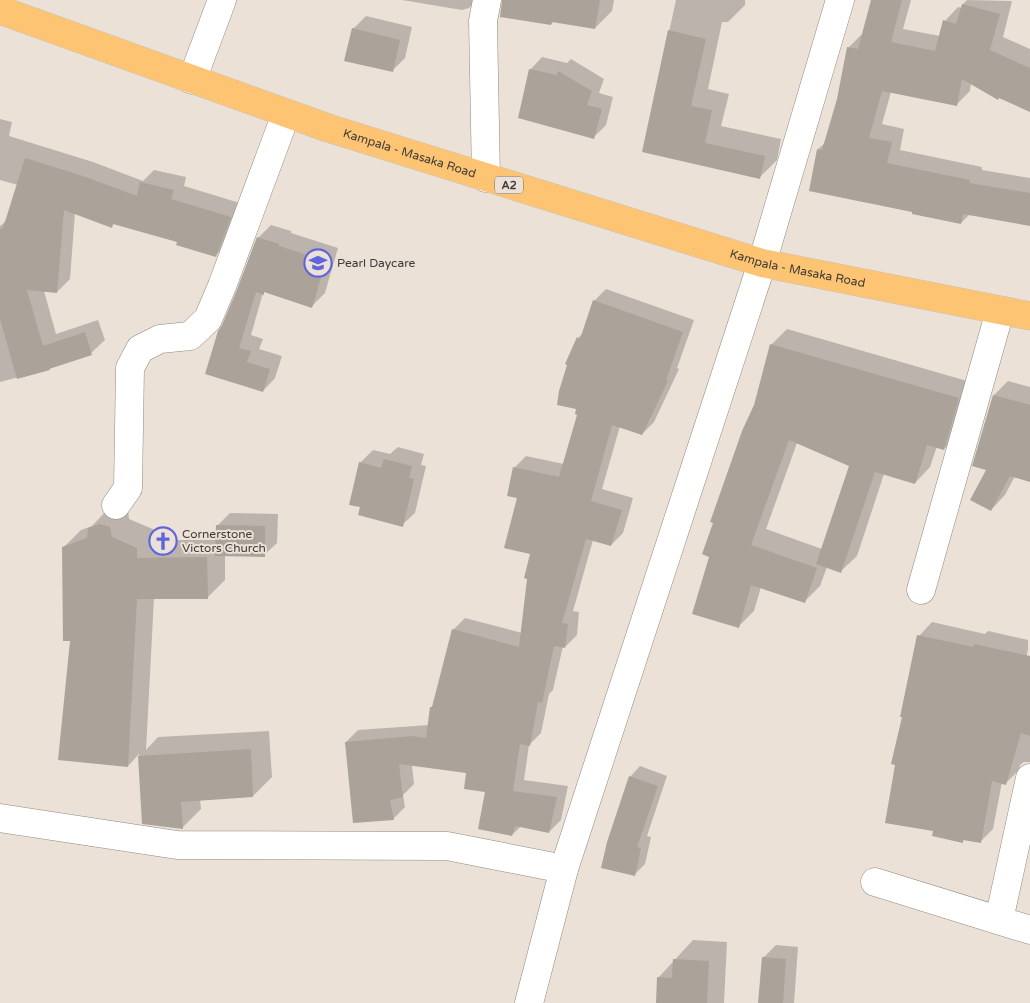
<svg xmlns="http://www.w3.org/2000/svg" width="1030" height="1003" viewBox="0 0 1030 1003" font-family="'Varela Round',sans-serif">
  <rect width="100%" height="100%" fill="#ebe1d7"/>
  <path fill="#0003" fill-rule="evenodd" d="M 402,0 L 477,0 L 469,8 L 462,10 Z
    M 503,0 L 614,0 L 612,11 L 595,28 L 554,21 L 551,24 Z
    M 676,0 L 745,0 L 745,5 L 728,22 L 722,22 L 708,89 L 729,94 L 721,126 L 781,139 L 777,160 L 760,177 L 643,151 Z
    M 872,0 L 911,0 L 903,29 L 940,36 L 945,21 L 958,7 L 962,8 L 963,4 L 967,0 L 1012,1 L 1003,37 L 1030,49 L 1030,110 L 971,83 L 970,91 L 956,105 L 891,92 L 882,124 L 904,129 L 900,150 L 982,167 L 982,170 L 1030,178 L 1030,224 L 970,214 L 961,223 L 914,211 L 818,149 L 826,142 L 838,99 L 848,48 L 861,35 L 863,35 Z
    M 366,16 L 412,27 L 405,58 L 392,71 L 353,29 Z
    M 542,57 L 567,63 L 571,59 L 604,79 L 599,93 L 613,97 L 606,125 L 594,137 L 530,70 Z
    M 0,119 L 12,122 L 9,136 L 93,162 L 143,181 L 154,170 L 186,177 L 184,186 L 243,204 L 229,242 L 216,255 L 179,241 L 115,223 L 111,226 L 75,213 L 70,279 L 57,292 L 44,291 L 56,334 L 98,320 L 105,340 L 91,353 L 52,367 L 49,369 L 0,382 L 0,226 L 6,221 L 18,185 L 0,180 Z
    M 271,225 L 291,231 L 291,233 L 338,248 L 325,293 L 312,306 L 265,291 L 263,293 L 251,335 L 263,339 L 259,349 L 282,356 L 275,378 L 263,391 L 223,326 L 258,238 Z
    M 606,289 L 694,320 L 677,368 L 679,369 L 654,422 L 642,434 L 620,426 L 602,489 L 633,498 L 623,533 L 611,545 L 593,540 L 573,611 L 579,612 L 577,635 L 565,647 L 563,646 L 553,690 L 549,694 L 541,733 L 529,745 L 524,780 L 568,786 L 561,820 L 549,832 L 521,826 L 512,835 L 486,791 L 468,772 L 412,765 L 414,784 L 403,795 L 405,807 L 393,819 L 346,742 L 358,730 L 429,725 L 431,707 L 435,704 L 453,630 L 465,618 L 522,633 L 532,553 L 518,497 L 514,468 L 526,456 L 564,464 L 579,414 L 578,338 L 583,333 L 594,301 Z
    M 787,329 L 974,383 L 960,433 L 944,449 L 937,446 L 930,467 L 915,483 L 884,474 L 857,556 L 841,571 L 827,567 L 820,586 L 804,602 L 761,587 L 754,611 L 738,627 L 755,406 L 771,345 ZM 797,443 L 851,465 L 822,549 L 766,529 Z
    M 1008,381 L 1030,387 L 1030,480 L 1015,476 L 1005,495 L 991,510 L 988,469 L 994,395 Z
    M 398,447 L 424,454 L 421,465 L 426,466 L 415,513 L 402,525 L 362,506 L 360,463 L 373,450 L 390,454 Z
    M 128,509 L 129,519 L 155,530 L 155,540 L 217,540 L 217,526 L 230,513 L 278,514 L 277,543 L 264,555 L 225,555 L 225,580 L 207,598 L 154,598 L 146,750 L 158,737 L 269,731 L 272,777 L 253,796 L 200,799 L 201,809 L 182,828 L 143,823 L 139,754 L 128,766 L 72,640 L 63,548 L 81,530 L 92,526 L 107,510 Z
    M 932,622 L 985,634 L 988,631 L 1028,640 L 1028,649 L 1018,699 L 1030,702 L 1030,762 L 1024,762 L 1020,765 L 1019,770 L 1006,783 L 1002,782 L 993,829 L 980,842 L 965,839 L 962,842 L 934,830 L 903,716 L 919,636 Z
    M 640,766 L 667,776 L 647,836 L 651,837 L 645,864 L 634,875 L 630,777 Z
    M 693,940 L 727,942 L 724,1003 L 657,1003 L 658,978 Z
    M 776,945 L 798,947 L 794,1003 L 760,1003 L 763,958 Z"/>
  <path fill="#aba299" d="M 502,0 L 600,0 L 595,29 L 552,22 L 551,25 L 500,17 Z
    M 871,0 L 902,0 L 891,42 L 935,51 L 943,20 L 956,24 L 962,4 L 1000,14 L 990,50 L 1030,68 L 1030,112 L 999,98 L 998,100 L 962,79 L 957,106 L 882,91 L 869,138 L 892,142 L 887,163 L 970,180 L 969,183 L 1030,193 L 1030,226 L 963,214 L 961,224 L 912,214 L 912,212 L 809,191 L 817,149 L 822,150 L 837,99 L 847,47 L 858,49 Z
    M 352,28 L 400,40 L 393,72 L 344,61 Z
    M 668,30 L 706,39 L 691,106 L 712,110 L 705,143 L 765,156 L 760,179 L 642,152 Z
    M 529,69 L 557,75 L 558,71 L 592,91 L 587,105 L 602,109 L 594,139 L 518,118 Z
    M 25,158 L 80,175 L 137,196 L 140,182 L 174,190 L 171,199 L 231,217 L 216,257 L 176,245 L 177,242 L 113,224 L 112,228 L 64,210 L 57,293 L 27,290 L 43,346 L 85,332 L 92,355 L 49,369 L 50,370 L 17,379 L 0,319 L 0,229 L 3,228 Z
    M 257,237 L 279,244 L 279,246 L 326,261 L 312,308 L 264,292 L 264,295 L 256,292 L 239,348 L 251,351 L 247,362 L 270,369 L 263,392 L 205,374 L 218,331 L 222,325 L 236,292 Z
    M 593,300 L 683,332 L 666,380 L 668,381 L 642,435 L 612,425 L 591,501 L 622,510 L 611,546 L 586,539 L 562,623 L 568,624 L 565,648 L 554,646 L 542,703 L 538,702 L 530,746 L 520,744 L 513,791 L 557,797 L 549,833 L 515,826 L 512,836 L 478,829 L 485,792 L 464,789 L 466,773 L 399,764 L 403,797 L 390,800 L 394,820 L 353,823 L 345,742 L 412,736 L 426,738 L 430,707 L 432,707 L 452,629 L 519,647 L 527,579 L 524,578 L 530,554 L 504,548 L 517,498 L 507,496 L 513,467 L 559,477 L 577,415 L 575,414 L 576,409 L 557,405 L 559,391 L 567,365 L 565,364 L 577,337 L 580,339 Z
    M 770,344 L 959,398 L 944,450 L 927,445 L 915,484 L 875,472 L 841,573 L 816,564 L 849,466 L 789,440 L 751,545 L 817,568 L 805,603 L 751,585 L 739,628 L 692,614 L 709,557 L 702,554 L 713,523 L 710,522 L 742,431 L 754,405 Z
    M 993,395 L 1030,405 L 1030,482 L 1010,476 L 991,511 L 970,500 L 986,470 L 972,466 Z
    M 384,459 L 412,466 L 409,478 L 414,479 L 403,527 L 358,515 L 360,507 L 349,505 L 359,462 L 381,468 Z
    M 99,524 L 110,527 L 112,537 L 137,548 L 137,558 L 207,557 L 208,599 L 137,599 L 128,767 L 58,760 L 70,641 L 63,641 L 62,547 L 87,538 L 88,528 Z
    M 216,525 L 265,526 L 265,557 L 215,556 Z
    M 917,635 L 973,647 L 974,644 L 1030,656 L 1030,736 L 1021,733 L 1006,785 L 992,781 L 981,843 L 963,840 L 963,843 L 932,836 L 933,831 L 885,823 L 895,765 L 891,764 L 902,717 L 900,717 Z
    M 251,749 L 253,797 L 181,802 L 183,829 L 142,824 L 138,756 Z
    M 629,776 L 658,786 L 637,847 L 641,848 L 635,876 L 601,868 L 607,842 Z
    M 762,957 L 786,959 L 783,1003 L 758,1003 Z
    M 673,959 L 709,961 L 707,1003 L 656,1003 L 657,977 L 672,978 Z"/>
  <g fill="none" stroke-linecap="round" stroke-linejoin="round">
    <g stroke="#92897f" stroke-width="29">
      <path id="street" d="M 192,80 L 222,0
        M 486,178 L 483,21 L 487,0
        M 762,263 L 840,0
        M 116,505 L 128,488 L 130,368 L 140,349 L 160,339 L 190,336 L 208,319 L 222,286 L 286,114
        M 921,590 L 1000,311
        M 0,818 L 177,845 L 447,846 L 564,869
        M 875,882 L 1030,930
        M 999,920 L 1030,778"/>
    </g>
    <g stroke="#92897f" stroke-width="29">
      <path id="secondary" d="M 529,1003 L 564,869 L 762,263"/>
    </g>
    <g stroke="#c5c4c3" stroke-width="29">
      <g id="primary">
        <path id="s1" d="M 0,10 L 328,128 L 762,263 L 1030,316"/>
      </g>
    </g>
    <use href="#street" stroke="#fff" stroke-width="28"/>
    <use href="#secondary" stroke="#fff" stroke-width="28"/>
    <use href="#primary" stroke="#fdc573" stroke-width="28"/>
  </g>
  <defs>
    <g id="school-ring" transform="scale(1.4375)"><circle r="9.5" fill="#ebe1d7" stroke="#6165dd" stroke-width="1.5"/><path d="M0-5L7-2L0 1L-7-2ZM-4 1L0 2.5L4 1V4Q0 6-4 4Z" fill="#6165dd"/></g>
    <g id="church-ring" transform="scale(1.4375)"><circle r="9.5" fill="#ebe1d7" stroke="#6165dd" stroke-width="1.5"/><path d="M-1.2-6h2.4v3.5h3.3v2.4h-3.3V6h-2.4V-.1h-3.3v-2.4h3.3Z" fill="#6165dd"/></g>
  </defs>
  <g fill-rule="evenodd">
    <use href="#school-ring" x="318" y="263"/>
    <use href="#church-ring" x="163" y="541"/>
  </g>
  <g text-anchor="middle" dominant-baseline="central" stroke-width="4" stroke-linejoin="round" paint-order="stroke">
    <rect fill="#ebe1d7" stroke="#736d67" stroke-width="1" x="495" y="176.5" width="28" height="17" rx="4"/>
    <g font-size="11" font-weight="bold" fill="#3f3b37">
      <text x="509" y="185">A2</text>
    </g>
    <g font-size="12" fill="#3f3b37" stroke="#ebe1d7">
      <text stroke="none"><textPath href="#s1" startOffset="434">Kampala - Masaka Road</textPath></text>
      <text stroke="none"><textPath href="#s1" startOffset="839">Kampala - Masaka Road</textPath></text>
    </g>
    <g font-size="12" fill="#3f3b37" stroke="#ebe1d7" text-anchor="start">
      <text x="337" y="263">Pearl Daycare</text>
      <text x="182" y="534">Cornerstone<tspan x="182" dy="14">Victors Church</tspan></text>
    </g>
  </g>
</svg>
